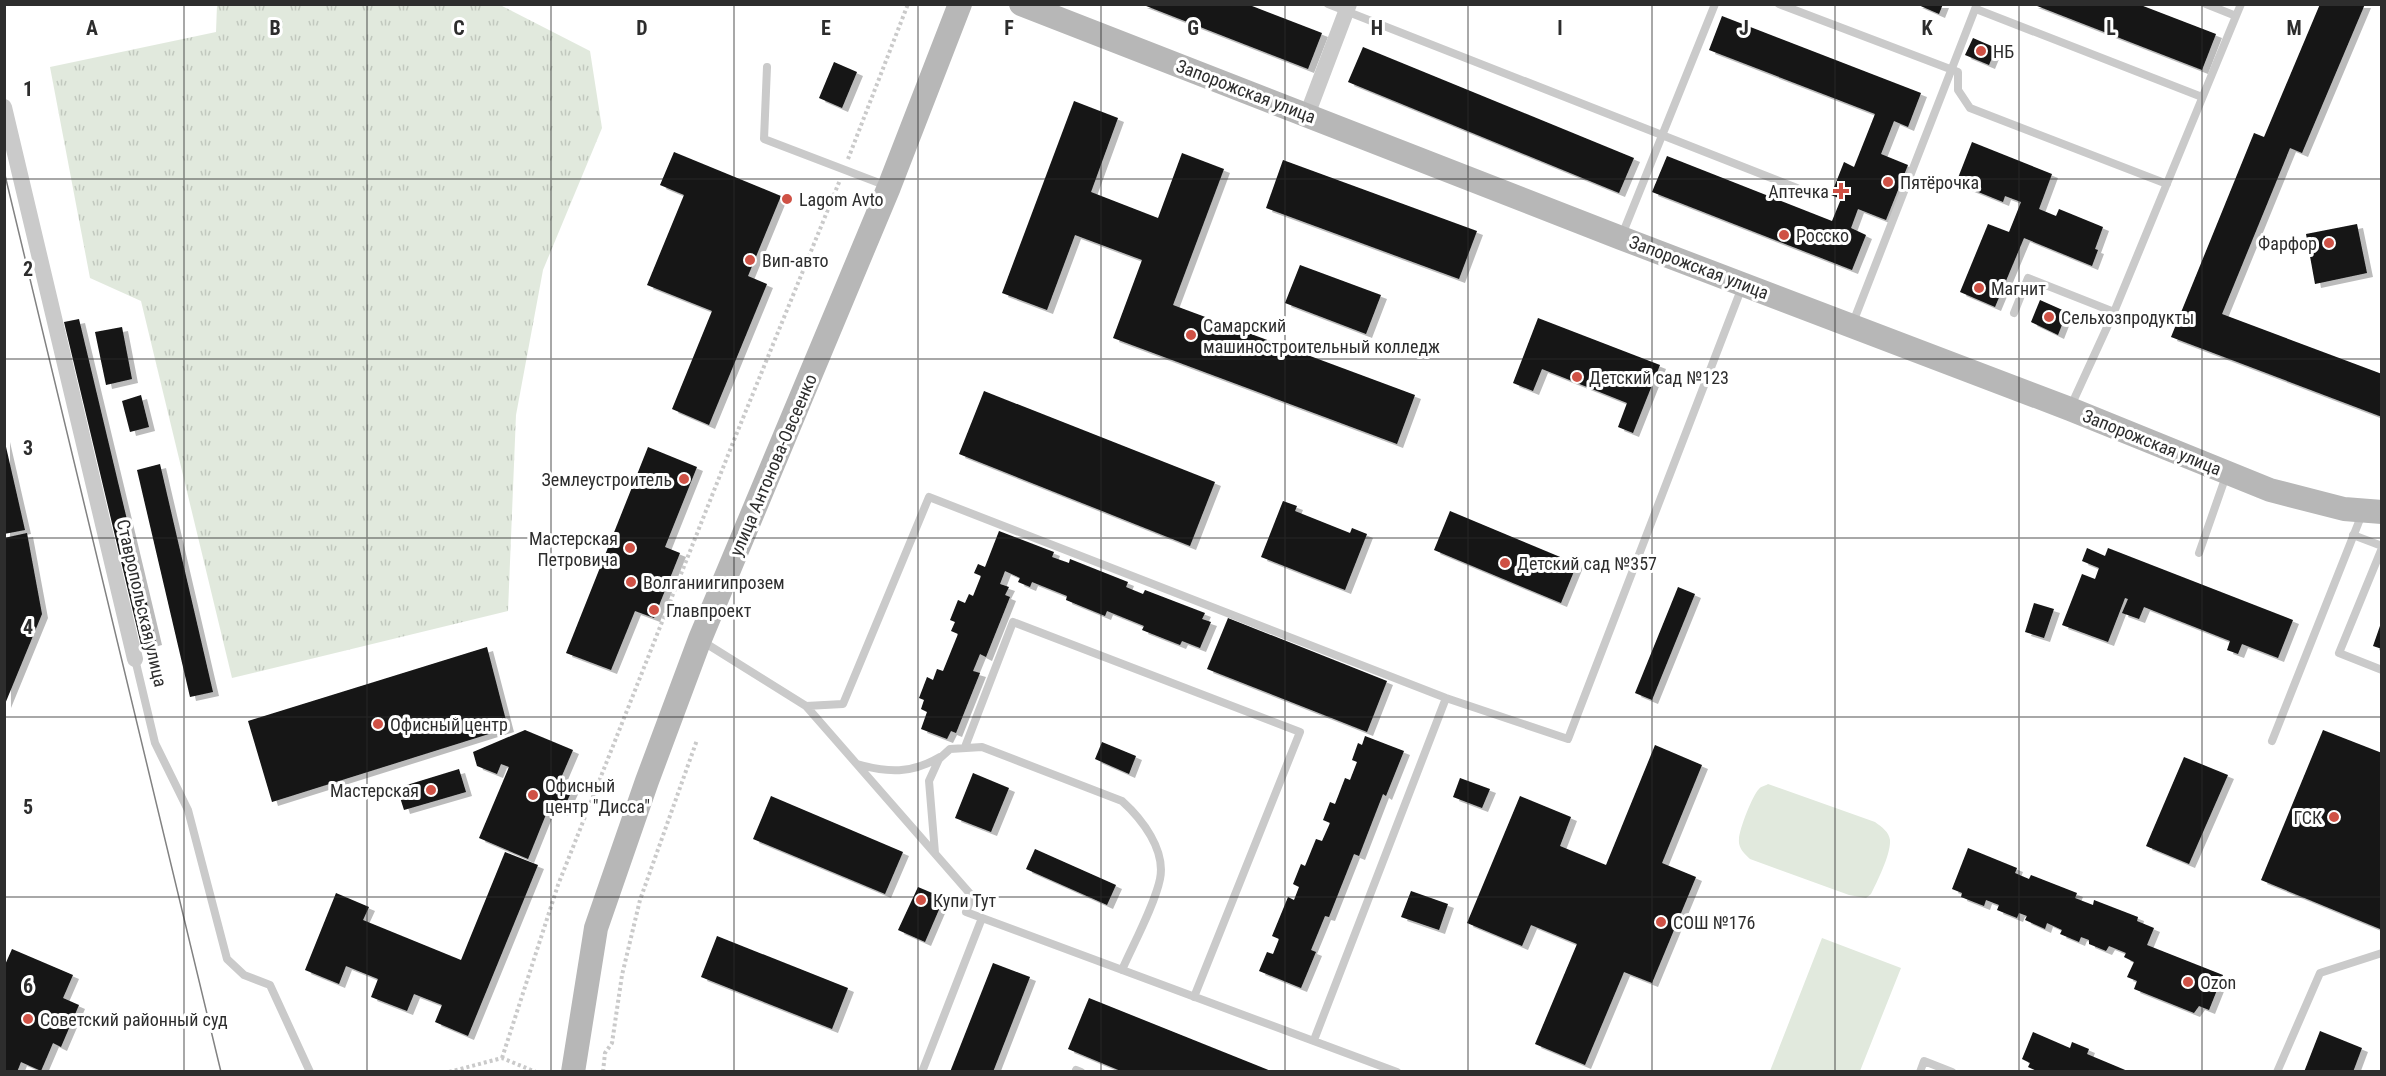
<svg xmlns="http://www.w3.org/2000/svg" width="2386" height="1076" viewBox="0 0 2386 1076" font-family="'Roboto Condensed',sans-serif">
  <defs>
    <pattern id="grass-tufts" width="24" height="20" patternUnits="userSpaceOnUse" patternTransform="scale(1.5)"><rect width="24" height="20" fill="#e1e9dd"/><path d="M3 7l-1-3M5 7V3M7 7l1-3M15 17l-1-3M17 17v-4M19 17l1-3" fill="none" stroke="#c1c8be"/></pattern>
    <filter id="shadow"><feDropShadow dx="6" dy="4" stdDeviation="0" flood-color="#0004"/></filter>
  </defs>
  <rect width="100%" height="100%" fill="#fff"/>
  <path fill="url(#grass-tufts)" d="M 217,5 L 500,5 L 590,51 L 602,128 L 543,270 L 516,415 L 508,611 L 232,678 L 141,301 L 90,278 L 50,67 L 216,32 Z"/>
  <path fill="#e1e9dd" d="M 1768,784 L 1875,822 C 1882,827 1889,832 1890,840 C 1891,854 1877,882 1871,894 L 1866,898 L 1849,895 L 1750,859 C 1744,853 1738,848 1739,839 C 1739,830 1753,794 1759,789 C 1761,786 1765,786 1768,784 Z
    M 1822,938 L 1901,968 L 1860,1071 L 1770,1071 Z"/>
  <path fill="#141414" filter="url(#shadow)" d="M 1141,4 L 1247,4 L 1322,33 L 1308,69 Z
    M 1916,4 L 1943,4 L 1939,14 Z
    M 2032,4 L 2138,4 L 2216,34 L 2202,70 Z
    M 2320,4 L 2365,4 L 2302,153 L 2290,148 L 2222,314 L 2382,374 L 2382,417 L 2171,337 L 2254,133 L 2264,137 Z
    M 1722,16 L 1921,93 L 1908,127 L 1894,121 L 1881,154 L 1908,165 L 1886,220 L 1858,209 L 1851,228 L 1866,235 L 1852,270 L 1652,192 L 1667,156 L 1832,221 L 1841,199 L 1831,195 L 1844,162 L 1854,167 L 1875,114 L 1709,50 Z
    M 1973,38 L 1996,48 L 1989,65 L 1965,55 Z
    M 1363,47 L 1634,158 L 1619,193 L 1348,82 Z
    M 834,62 L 857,72 L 842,108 L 819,98 Z
    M 1074,101 L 1118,118 L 1091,192 L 1158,218 L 1182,153 L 1224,169 L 1173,305 L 1415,395 L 1397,444 L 1113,338 L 1142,260 L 1075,235 L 1047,310 L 1002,293 Z
    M 1972,142 L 2052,174 L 2039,209 L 2056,216 L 2059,209 L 2103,227 L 2095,249 L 2098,250 L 2092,266 L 2024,238 L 1995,307 L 1960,292 L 1988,224 L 2009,232 L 2021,202 L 2005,196 L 2003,202 L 1956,183 Z
    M 674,152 L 781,196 L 748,276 L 767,284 L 709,425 L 672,409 L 712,311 L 647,285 L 684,195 L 660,185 Z
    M 1283,160 L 1477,231 L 1459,279 L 1266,208 Z
    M 2357,224 L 2367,273 L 2315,284 L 2306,234 Z
    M 1300,265 L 1381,295 L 1366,334 L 1285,303 Z
    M 2040,300 L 2067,312 L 2058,335 L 2031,322 Z
    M 1538,318 L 1660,365 L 1633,433 L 1618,427 L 1627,403 L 1542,369 L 1533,391 L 1513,383 Z
    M 79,319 L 156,641 L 141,645 L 64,322 Z
    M 122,327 L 132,379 L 106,385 L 95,332 Z
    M 984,391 L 1215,482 L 1190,546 L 959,454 Z
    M 141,395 L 149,427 L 130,432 L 122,401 Z
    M 4,438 L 25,530 L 4,534 Z
    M 648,447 L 697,467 L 665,547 L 680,553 L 654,618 L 635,611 L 611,670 L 566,653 Z
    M 160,464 L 213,692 L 190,697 L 137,470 Z
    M 1283,501 L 1297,506 L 1295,511 L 1350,533 L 1352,528 L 1367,534 L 1345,590 L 1261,557 Z
    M 1450,511 L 1577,564 L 1561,603 L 1434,550 Z
    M 999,531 L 1054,552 L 1052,557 L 1069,563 L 1070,559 L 1128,582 L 1126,587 L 1143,594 L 1145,590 L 1205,613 L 1202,619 L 1211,622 L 1200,648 L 1182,641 L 1180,645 L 1142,630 L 1144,626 L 1107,611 L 1105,616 L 1066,600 L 1067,596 L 1032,582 L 1030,587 L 1018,582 L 1020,578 L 1005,571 L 1000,584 L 1009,587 L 1005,595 L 1010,597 L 986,657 L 980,654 L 973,671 L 980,673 L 956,733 L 951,731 L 947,739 L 921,729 L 927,712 L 921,709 L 924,700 L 919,698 L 927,677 L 933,680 L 937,669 L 943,671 L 958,634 L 951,631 L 955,622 L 950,620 L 958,600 L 965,603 L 969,594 L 973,596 L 981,576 L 974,573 L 978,564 L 985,567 Z
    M 27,533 L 42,614 L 5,704 L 4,538 Z
    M 2087,548 L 2105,556 L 2108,548 L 2293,620 L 2278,658 L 2242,644 L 2238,654 L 2227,650 L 2230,641 L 2144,607 L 2139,619 L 2122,613 L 2128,599 L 2125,598 L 2108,642 L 2062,625 L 2082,574 L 2095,579 L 2099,568 L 2082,561 Z
    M 1678,587 L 1695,594 L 1652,700 L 1635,693 Z
    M 2034,603 L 2054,609 L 2044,638 L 2025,632 Z
    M 1228,618 L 1387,681 L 1367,732 L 1207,669 Z
    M 2381,623 L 2382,623 L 2382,649 L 2373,646 Z
    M 487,647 L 508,728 L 272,802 L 248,721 Z
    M 525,730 L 573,750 L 561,778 L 575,784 L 562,812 L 549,807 L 528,859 L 479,838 L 509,767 L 501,764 L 497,774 L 477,766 L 473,752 Z
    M 2323,730 L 2382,753 L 2382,924 L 2380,929 L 2261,880 Z
    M 1365,736 L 1404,751 L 1386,796 L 1383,794 L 1359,856 L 1354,854 L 1329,917 L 1325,916 L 1311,950 L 1316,952 L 1301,988 L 1259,971 L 1267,952 L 1273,954 L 1279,939 L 1272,936 L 1288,897 L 1294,900 L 1299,887 L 1293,884 L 1301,864 L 1305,866 L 1316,839 L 1322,841 L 1330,823 L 1323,820 L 1330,802 L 1335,804 L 1345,778 L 1350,780 L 1357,762 L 1352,760 L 1358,743 L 1362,745 Z
    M 1102,742 L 1136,756 L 1129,774 L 1095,759 Z
    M 1655,745 L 1702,765 L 1662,863 L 1696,877 L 1652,983 L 1624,972 L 1585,1065 L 1535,1044 L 1577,944 L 1531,925 L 1522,946 L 1467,923 L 1520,796 L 1571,817 L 1560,846 L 1606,865 Z
    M 2184,757 L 2228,775 L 2189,864 L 2146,846 Z
    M 459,769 L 466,792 L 404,810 L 397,788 Z
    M 973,773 L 1009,788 L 991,832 L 955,818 Z
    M 1460,778 L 1490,789 L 1482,808 L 1453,797 Z
    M 771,796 L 903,852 L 885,894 L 753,839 Z
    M 1968,848 L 2017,868 L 2015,873 L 2029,879 L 2031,875 L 2077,893 L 2075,898 L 2093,905 L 2094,900 L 2138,917 L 2137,921 L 2154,928 L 2147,945 L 2223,975 L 2209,1010 L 2199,1006 L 2194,1013 L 2134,989 L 2137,981 L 2127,977 L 2134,962 L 2124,957 L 2126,953 L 2109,946 L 2106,951 L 2089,944 L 2089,940 L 2081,937 L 2079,942 L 2060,934 L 2062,930 L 2047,923 L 2045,929 L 2025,920 L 2027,916 L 2019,913 L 2017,918 L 1997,910 L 1999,905 L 1986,900 L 1984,906 L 1961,897 L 1962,893 L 1952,889 Z
    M 1035,849 L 1116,885 L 1107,905 L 1026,869 Z
    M 505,852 L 538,865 L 468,1036 L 435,1022 L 442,1005 L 414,994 L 407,1011 L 371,997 L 378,979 L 346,966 L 339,984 L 305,970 L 336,893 L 369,907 L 363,920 L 461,960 Z
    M 918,887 L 944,898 L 925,942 L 898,930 Z
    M 1411,891 L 1448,904 L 1439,930 L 1401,917 Z
    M 717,936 L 848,988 L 832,1029 L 701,977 Z
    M 12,949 L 73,975 L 63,998 L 79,1005 L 61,1047 L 53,1043 L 41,1071 L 21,1062 L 17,1072 L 4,1072 L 4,967 Z
    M 993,963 L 1030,977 L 993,1072 L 950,1072 Z
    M 1089,998 L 1271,1071 L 1271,1072 L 1123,1072 L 1068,1049 Z
    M 2320,1031 L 2362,1048 L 2353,1072 L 2304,1072 Z
    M 2033,1032 L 2070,1048 L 2072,1042 L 2089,1049 L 2087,1054 L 2130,1072 L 2039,1072 L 2028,1067 L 2030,1063 L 2022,1059 Z"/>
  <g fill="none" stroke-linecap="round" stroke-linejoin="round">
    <path stroke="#cacaca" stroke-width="4" stroke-dasharray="3 3" stroke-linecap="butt" d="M 848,159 L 908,4
      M 502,1058 L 558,885 L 732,445 L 840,180
      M 449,1072 L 502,1058 L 536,1072
      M 603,1072 L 605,1053 L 612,1043 L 622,975 L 640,900 L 697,740"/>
    <path stroke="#cacaca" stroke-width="8" d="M 1328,4 L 1797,188
      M 1779,4 L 1958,72 L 1958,90 L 1970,108 L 2167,184
      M 2206,4 L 2236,16 L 2241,4
      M 1976,9 L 2202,97
      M 767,67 L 764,139 L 887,186
      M 1622,235 L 1715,4
      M 2014,313 L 2028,278 L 2114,312
      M 1852,325 L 1977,4
      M 2070,408 L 2114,312 L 2236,16
      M 2353,535 L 2382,546
      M 2382,548 L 2339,653 L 2382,670
      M 2199,553 L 2227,473
      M 702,641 L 806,706 L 972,896 L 966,912 L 1397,1072
      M 135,659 L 155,743 L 188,810 L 227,959 L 244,975 L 270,985 L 310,1072
      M 806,706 L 843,704 L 929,497 L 1446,698 L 1568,739 L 1742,287
      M 2272,741 L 2362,514
      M 965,747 L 1013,622 L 1300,732 L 1194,997
      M 857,764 C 888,773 911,774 940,757
      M 935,853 L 929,781 L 939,759 L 950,749 L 982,747 L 1122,801 C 1142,819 1166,850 1160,879 C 1155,904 1133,945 1122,970
      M 1314,1040 L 1446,698
      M 1076,1070 L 1081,1072
      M 922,1072 L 982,918
      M 1920,1072 L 1924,1061 L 1952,1072
      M 2277,1072 L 2320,973 L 2382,953"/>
    <path stroke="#cacaca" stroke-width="16" d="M 4,107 L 135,659
      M 1307,115 L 1349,4"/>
    <path stroke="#b7b7b7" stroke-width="24" d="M 1021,4 L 1621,238 L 2070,409 L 2270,490 L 2344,509 L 2382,512
      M 573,1072 L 596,928 L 647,781 L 700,639 L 889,187 L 960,4"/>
    <path stroke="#828282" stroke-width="1.5" d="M 4,171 L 221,1072"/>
  </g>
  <path fill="none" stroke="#2d2d2d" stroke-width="1.5" stroke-opacity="0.55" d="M 184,4 L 184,1072M 367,4 L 367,1072M 551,4 L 551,1072M 734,4 L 734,1072M 918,4 L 918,1072M 1101,4 L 1101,1072M 1285,4 L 1285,1072M 1468,4 L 1468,1072M 1652,4 L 1652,1072M 1835,4 L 1835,1072M 2019,4 L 2019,1072M 2202,4 L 2202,1072M 4,179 L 2382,179M 4,359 L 2382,359M 4,538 L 2382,538M 4,717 L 2382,717M 4,897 L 2382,897"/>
  <g fill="#cf5145" stroke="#fff" stroke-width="2">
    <circle cx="1981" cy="51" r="6"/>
    <circle cx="1888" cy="182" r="6"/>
    <path d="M1838 182h6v6h6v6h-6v6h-6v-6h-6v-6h6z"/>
    <circle cx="787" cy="199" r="6"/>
    <circle cx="1784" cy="235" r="6"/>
    <circle cx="2329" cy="243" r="6"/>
    <circle cx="750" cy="260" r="6"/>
    <circle cx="1979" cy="288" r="6"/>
    <circle cx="2049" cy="317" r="6"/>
    <circle cx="1191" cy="335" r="6"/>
    <circle cx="1577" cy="377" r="6"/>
    <circle cx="684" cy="479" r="6"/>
    <circle cx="630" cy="548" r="6"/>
    <circle cx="1505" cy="563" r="6"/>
    <circle cx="631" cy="582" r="6"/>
    <circle cx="654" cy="610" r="6"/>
    <circle cx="378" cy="724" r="6"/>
    <circle cx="431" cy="790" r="6"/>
    <circle cx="533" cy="795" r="6"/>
    <circle cx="2334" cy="817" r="6"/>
    <circle cx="921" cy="900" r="6"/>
    <circle cx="1661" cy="922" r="6"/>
    <circle cx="2188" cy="982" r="6"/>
    <circle cx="28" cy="1019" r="6"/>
  </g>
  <g text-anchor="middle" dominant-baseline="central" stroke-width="6" stroke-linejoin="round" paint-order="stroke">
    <g font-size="18" fill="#2d2d2d" stroke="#fff" text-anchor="start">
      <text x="1993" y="51">НБ</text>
      <text x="1900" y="182">Пятёрочка</text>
      <text x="1829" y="191" text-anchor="end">Аптечка</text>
      <text x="799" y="199">Lagom Avto</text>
      <text x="1796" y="235">Росско</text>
      <text x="2317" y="243" text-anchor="end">Фарфор</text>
      <text x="762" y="260">Вип-авто</text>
      <text x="1991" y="288">Магнит</text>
      <text x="2061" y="317">Сельхозпродукты</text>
      <text x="1203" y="325">Самарский<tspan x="1203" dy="21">машиностроительный колледж</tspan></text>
      <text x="1589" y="377">Детский сад №123</text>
      <text x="672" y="479" text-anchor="end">Землеустроитель</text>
      <text x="618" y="538" text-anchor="end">Мастерская<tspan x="618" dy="21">Петровича</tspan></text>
      <text x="1517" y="563">Детский сад №357</text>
      <text x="643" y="582">Волганиигипрозем</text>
      <text x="666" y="610">Главпроект</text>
      <text x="390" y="724">Офисный центр</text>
      <text x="545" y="785">Офисный<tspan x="545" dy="21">центр "Дисса"</tspan></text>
      <text x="419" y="790" text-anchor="end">Мастерская</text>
      <text x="2322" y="817" text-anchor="end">ГСК</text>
      <text x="933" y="900">Купи Тут</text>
      <text x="1673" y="922">СОШ №176</text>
      <text x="2200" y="982">Ozon</text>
      <text x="40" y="1019">Советский районный суд</text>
    </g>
    <g font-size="18" fill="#2d2d2d" stroke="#fff">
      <text transform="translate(1246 91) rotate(21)">Запорожская улица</text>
      <text transform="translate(1699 267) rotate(21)">Запорожская улица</text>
      <text transform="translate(2152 442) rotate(22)">Запорожская улица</text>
      <text transform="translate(773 465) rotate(-67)">улица Антонова-Овсеенко</text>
      <text transform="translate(142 603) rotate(77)">Ставропольская улица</text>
    </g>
  </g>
  <g font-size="20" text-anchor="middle" font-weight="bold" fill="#2d2d2d" stroke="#fff" stroke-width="6" stroke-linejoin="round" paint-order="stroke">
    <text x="92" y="35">A</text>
    <text x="275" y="35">B</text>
    <text x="459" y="35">C</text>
    <text x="642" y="35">D</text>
    <text x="826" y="35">E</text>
    <text x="1009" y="35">F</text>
    <text x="1193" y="35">G</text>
    <text x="1377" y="35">H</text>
    <text x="1560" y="35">I</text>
    <text x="1744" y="35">J</text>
    <text x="1927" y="35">K</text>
    <text x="2111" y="35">L</text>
    <text x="2294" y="35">M</text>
    <text x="28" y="96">1</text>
    <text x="28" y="276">2</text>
    <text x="28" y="455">3</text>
    <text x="28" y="634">4</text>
    <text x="28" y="814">5</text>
    <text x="28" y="993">6</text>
  </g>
  <rect width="2386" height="1076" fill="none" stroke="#2d2d2d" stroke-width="12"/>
</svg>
